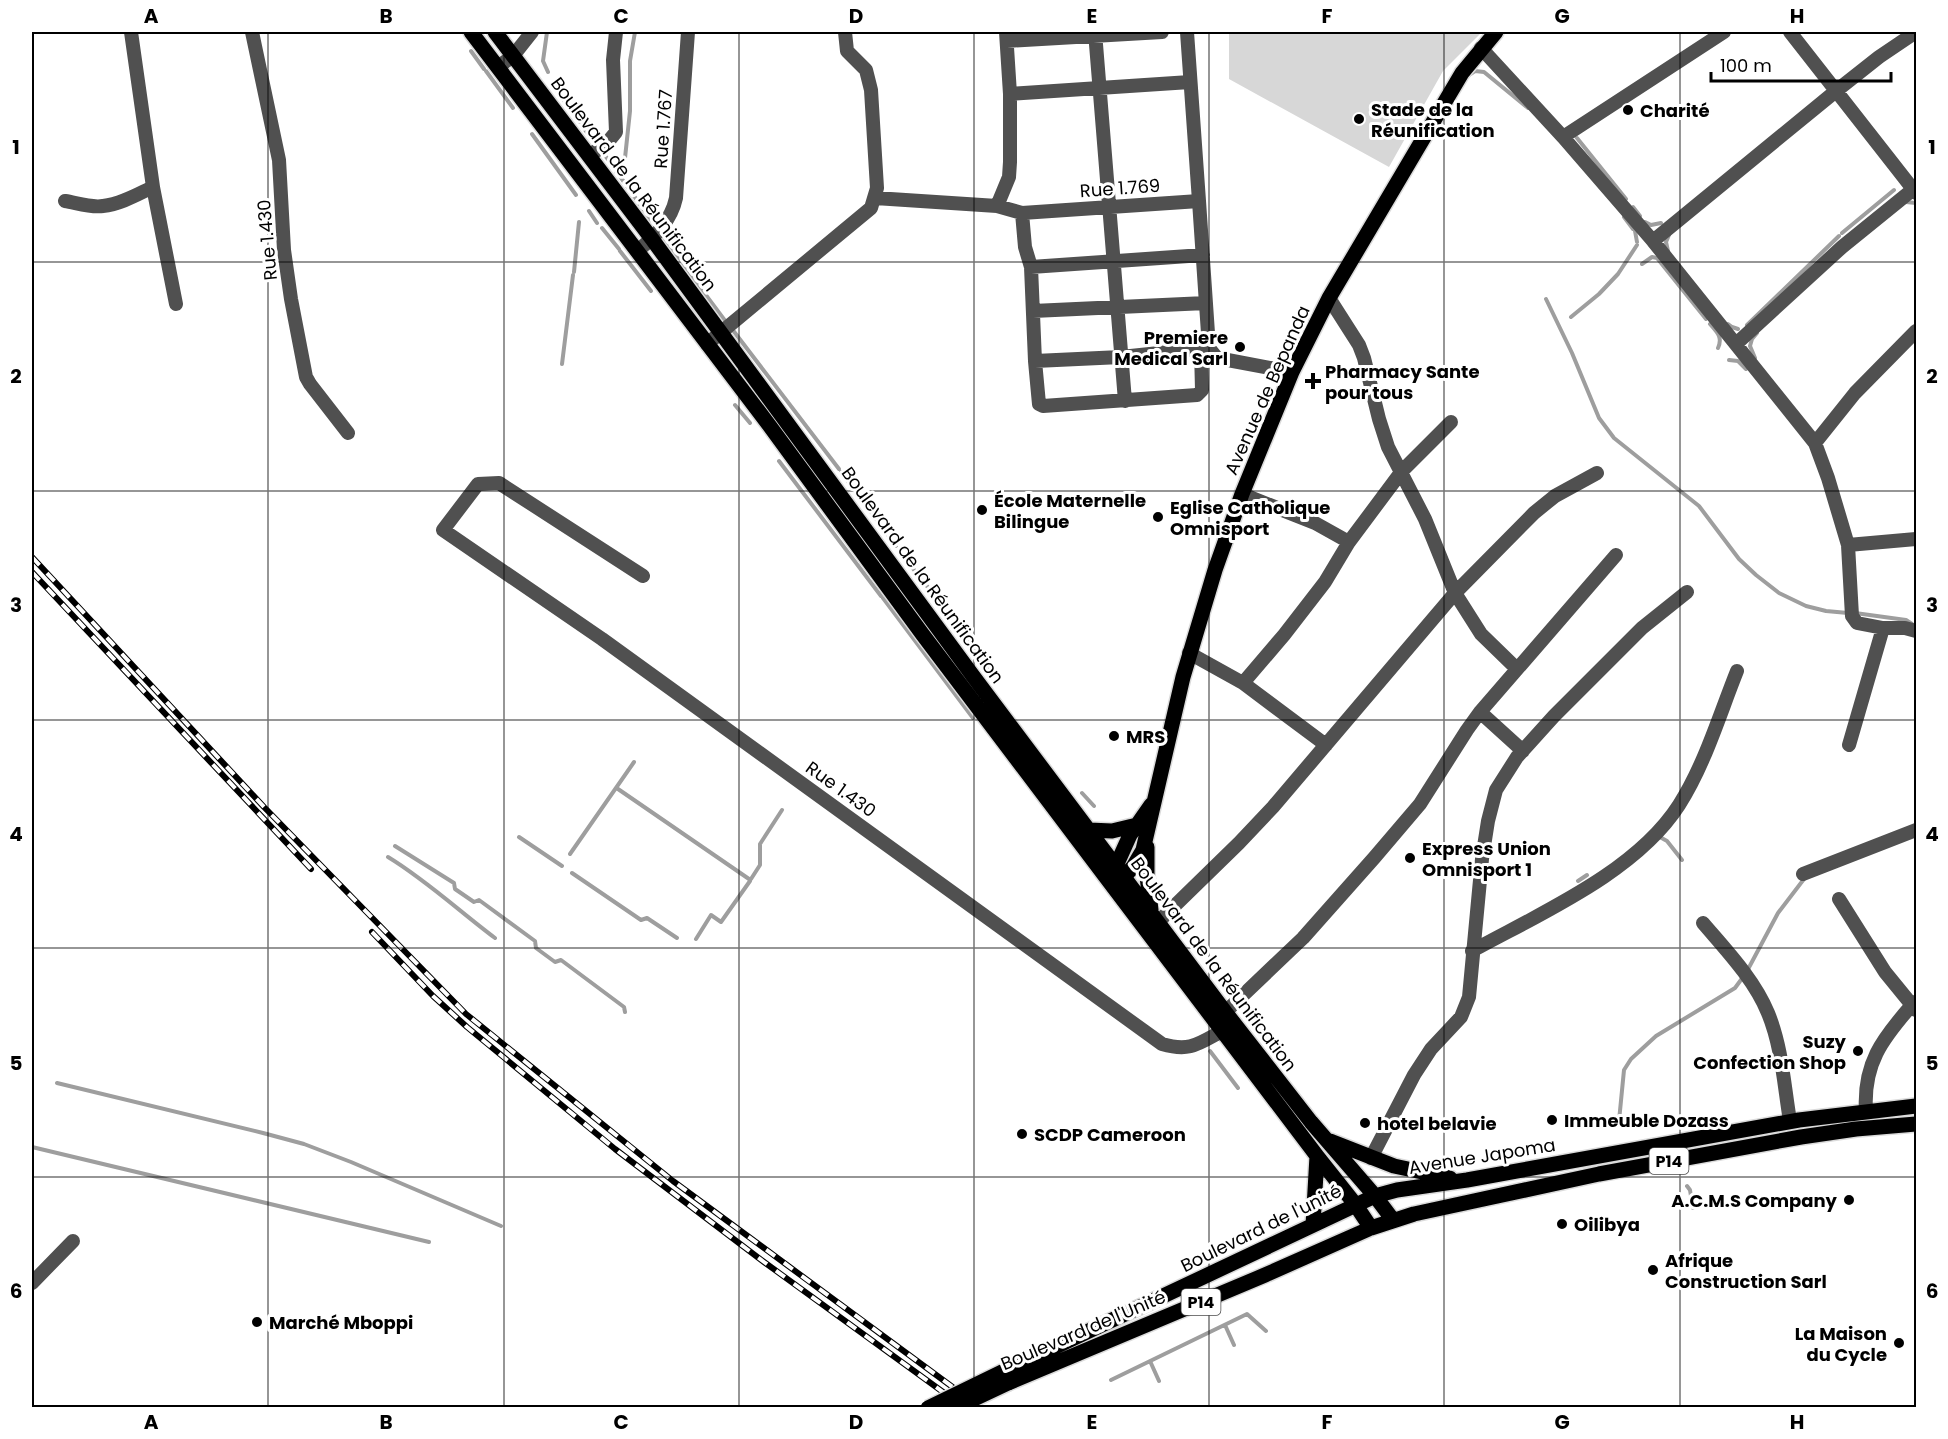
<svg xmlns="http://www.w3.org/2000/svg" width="1948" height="1439" viewBox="0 0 1948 1439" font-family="Poppins,sans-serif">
  <rect width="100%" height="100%" fill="#fff"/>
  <path fill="#d7d7d7" d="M 1229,32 L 1482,32 L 1443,71 L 1389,167 L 1229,79 Z"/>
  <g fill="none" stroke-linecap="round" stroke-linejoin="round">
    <path stroke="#9e9e9e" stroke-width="4" d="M 547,32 L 543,61 L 548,72
      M 471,51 L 484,69
      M 486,71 L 513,108
      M 1469,75 L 1475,71 L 1484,72 L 1528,108
      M 557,91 L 580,122
      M 582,126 L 614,167
      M 532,134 L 576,195
      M 1577,138 L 1626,199
      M 616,172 L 625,158 L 630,111 L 630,61 L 635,32
      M 619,175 L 652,221
      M 1906,202 L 1916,203
      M 1633,207 L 1640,216
      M 589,211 L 597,223
      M 1624,217 L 1633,229
      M 1645,222 L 1651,225 L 1661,223
      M 602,228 L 619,249
      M 1635,231 L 1637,242
      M 1842,233 L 1894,190
      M 661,235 L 726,322
      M 620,251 L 651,291
      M 1668,251 L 1666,242 L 1669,235
      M 1642,264 L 1652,257 L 1657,258 L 1706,319
      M 574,272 L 579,222
      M 1546,299 L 1572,353 L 1599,418 L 1614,438 L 1699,506 L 1739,559 L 1756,575 L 1779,593 L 1806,606 L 1826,611 L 1848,613
      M 1571,317 L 1599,294 L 1618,274 L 1637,245
      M 1710,324 C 1717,332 1723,337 1718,348
      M 1728,324 L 1732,327 L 1738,329
      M 1747,325 L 1839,236
      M 732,329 L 839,469
      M 1755,358 L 1750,346 L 1752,339 L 1757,333
      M 1729,360 L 1738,361 L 1746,369
      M 562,364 L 573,275
      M 735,405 L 750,423
      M 779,461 L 881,596
      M 841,472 L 885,531
      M 888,535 L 896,546
      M 899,550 L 924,583
      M 927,586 L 993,677
      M 883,598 L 973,718
      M 1855,613 L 1906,620 L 1912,624
      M 618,789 L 749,879
      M 1082,793 L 1094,806
      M 1658,836 L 1667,841 L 1682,860
      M 519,837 L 562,866
      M 395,846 L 454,883 L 455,889 L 474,902 L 479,900 L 535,941 L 536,948 L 555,962 L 561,960 L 624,1007 L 625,1012
      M 570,854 L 634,762
      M 388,857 C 426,880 459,911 495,938
      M 572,873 L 641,920 L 647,918 L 677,938
      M 751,879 L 760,865 L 760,844 L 782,810
      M 1578,881 L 1587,875
      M 696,939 L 711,915 L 721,922 L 750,881
      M 1245,1004 L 1252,1013
      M 1210,1051 L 1238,1088
      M 57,1083 L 263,1133 L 304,1144 L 351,1162 L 501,1226
      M 1619,1121 L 1624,1070 L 1631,1059 L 1656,1036 L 1735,988 L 1746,973 L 1778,913 L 1804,879
      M 32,1147 L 429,1242
      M 1687,1186 L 1690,1190 L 1693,1208
      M 1225,1325 L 1234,1345
      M 1150,1361 L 1159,1381
      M 1111,1380 L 1247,1314 L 1266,1331"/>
    <g stroke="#dbdbdb" stroke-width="18">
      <path id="major" d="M 471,32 L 769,425 L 923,635 L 1105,876 L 1317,1156 L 1355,1204 L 1371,1228
        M 495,32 L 652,239 L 973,676 L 1226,1013 L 1311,1122 L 1375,1196 L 1393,1220
        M 1089,830 L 1112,831 L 1137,825
        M 1147,847 L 1147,876 L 1151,910
        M 1110,871 L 1116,866 L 1130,835 L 1151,805
        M 1118,883 L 1133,867 L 1143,850 L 1183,677 L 1215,570 L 1242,494 L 1292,372 L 1329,298 L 1462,73 L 1496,32
        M 1330,1141 L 1394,1166 L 1450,1178
        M 1313,1225 L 1317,1156
        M 1002,1372 L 1375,1196 L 1397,1190 L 1467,1180 L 1799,1120 L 1916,1106
        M 1008,1383 L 1265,1275 L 1371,1228 L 1414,1214 L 1599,1174 L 1801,1137 L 1856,1129 L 1916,1124"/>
    </g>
    <path stroke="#505050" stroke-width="14" d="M 252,32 L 279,160 L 284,250 L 291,299 L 306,377 L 310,384 L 348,433
      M 1095,32 L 1125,401
      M 1790,32 L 1916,193
      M 1007,41 L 1162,32
      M 1481,48 L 1563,137 L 1653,241 L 1815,443 L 1828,478 L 1848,545 L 1852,616 L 1857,623 L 1883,628 L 1849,745
      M 498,67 L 513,56 L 532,32
      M 1010,94 L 1190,82
      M 1563,137 L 1724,32
      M 589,156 L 607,143 L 616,132 L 613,60 L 616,32
      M 153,187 L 176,304
      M 875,198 L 997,206 L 1022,213 L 1199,201 L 1187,32
      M 65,201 C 77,203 91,208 103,206 C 121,204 138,194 153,187 L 131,32
      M 1199,201 L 1209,348 L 1217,358 L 1292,372
      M 997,206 L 1009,177 L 1010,162 L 1010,94 L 1006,32
      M 1022,213 L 1025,247 L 1031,267 L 1035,361 L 1039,404 L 1043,406 L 1197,395 L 1202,390 L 1201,349
      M 1653,241 L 1836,91 L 1879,57 L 1916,32
      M 637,251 C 655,237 671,221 676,198 L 688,32
      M 1031,267 L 1203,255
      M 1329,298 L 1359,345 L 1364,358 L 1379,419 L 1388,447 L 1425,519 L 1455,593 L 1481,634 L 1517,669
      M 1033,311 L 1206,303
      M 707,344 L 871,208 L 877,188 L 871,90 L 866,70 L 847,51 L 845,32
      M 1736,344 L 1842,247 L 1916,187
      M 1035,361 L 1121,357 L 1207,348
      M 1815,443 L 1855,393 L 1916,331
      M 1242,494 L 1315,523 L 1349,542
      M 1848,545 L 1916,539
      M 643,576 L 499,483 L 478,484 L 443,530 L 602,639 L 1162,1044 C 1190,1052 1198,1044 1222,1031
      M 1883,628 L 1905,628 L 1916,631
      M 1189,653 L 1243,683 L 1326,745
      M 1243,683 L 1284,635 L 1325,582 L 1349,542 L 1402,471 L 1451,422
      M 1480,712 L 1523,751
      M 1803,874 L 1916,830
      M 1839,899 L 1885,972 L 1916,1010
      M 1158,922 L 1239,843 L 1273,807 L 1455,593 L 1534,513 L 1555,496 L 1597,473
      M 1703,923 C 1726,950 1754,979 1768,1013 C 1782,1047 1784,1085 1790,1121
      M 1472,951 C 1541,913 1636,872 1679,805 C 1705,764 1719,716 1737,671
      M 1219,1018 L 1303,938 L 1374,858 L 1420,804 L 1467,730 L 1480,712 L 1616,555
      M 1866,1111 C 1863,1064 1882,1039 1912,1005 L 1916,1002
      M 1371,1158 L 1414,1075 L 1431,1049 L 1461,1017 L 1469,997 L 1482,859 L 1488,821 L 1496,790 L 1517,757 L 1554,716 L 1642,628 L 1687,592
      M 32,1283 L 73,1241"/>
    <use href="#major" stroke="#000" stroke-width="15"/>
    <g stroke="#000" stroke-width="6">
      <path id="rail" d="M 32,557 L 264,807 L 466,1014 L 673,1181 L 981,1408
        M 32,572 L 311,869
        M 372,932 L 433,996 L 467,1027 L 615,1149 L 764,1262 L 965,1408"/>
    </g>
    <use href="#rail" stroke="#fff" stroke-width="4" stroke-dasharray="11" stroke-linecap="butt"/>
    <g stroke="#dbdbdb" stroke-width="18" stroke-linecap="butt">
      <path id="major-bridge" d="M 928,1408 L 1002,1372
        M 955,1408 L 1008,1383"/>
    </g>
    <use href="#major-bridge" stroke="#000" stroke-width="15"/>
  </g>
  <path fill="none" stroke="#000" stroke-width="1.5" stroke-opacity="0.55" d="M 268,32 L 268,1408M 504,32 L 504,1408M 739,32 L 739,1408M 974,32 L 974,1408M 1209,32 L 1209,1408M 1444,32 L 1444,1408M 1680,32 L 1680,1408M 32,262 L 1916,262M 32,491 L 1916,491M 32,720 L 1916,720M 32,948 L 1916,948M 32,1177 L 1916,1177"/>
  <g fill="#000" stroke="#fff" stroke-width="2">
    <circle cx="1628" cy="110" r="6"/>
    <circle cx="1359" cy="119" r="6"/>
    <circle cx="1240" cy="347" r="6"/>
    <path d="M1310 372h6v6h6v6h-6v6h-6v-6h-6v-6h6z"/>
    <circle cx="982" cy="510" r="6"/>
    <circle cx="1158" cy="517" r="6"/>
    <circle cx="1114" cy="736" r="6"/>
    <circle cx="1410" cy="858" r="6"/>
    <circle cx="1858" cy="1051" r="6"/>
    <circle cx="1552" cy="1120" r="6"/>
    <circle cx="1365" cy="1123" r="6"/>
    <circle cx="1022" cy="1134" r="6"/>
    <circle cx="1849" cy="1200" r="6"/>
    <circle cx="1562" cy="1224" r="6"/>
    <circle cx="1653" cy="1270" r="6"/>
    <circle cx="257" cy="1322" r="6"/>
    <circle cx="1899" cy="1343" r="6"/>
  </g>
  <g text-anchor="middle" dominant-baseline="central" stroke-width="6" stroke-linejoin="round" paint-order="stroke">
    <g fill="#fff" stroke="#4c4c4c" stroke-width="1.5">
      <rect x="1649.5" y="1148" width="39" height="26" rx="4.5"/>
      <rect x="1181.5" y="1289" width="39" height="26" rx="4.5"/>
    </g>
    <g font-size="16" font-weight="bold" fill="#000">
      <text x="1669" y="1161">P14</text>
      <text x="1201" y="1302">P14</text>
    </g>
    <g font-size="18" font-weight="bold" fill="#000" stroke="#fff" text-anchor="start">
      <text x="1371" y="109">Stade de la<tspan x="1371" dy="21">Réunification</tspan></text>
      <text x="1640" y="110">Charité</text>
      <text x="1228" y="337" text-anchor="end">Premiere<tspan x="1228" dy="21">Medical Sarl</tspan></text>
      <text x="1325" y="371">Pharmacy Sante<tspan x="1325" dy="21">pour tous</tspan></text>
      <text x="994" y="500">École Maternelle<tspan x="994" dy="21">Bilingue</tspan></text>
      <text x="1170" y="507">Eglise Catholique<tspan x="1170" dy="21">Omnisport</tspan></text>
      <text x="1126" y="736">MRS</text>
      <text x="1422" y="848">Express Union<tspan x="1422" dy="21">Omnisport 1</tspan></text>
      <text x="1846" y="1041" text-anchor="end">Suzy<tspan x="1846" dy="21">Confection Shop</tspan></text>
      <text x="1564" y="1120">Immeuble Dozass</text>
      <text x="1377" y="1123">hotel belavie</text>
      <text x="1034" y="1134">SCDP Cameroon</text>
      <text x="1837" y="1200" text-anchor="end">A.C.M.S Company</text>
      <text x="1574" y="1224">Oilibya</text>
      <text x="1665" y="1260">Afrique<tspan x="1665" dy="21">Construction Sarl</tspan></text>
      <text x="269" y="1322">Marché Mboppi</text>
      <text x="1887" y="1333" text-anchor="end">La Maison<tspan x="1887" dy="21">du Cycle</tspan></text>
    </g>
    <g font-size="18" fill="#000" stroke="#fff">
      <text transform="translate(663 129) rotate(-86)">Rue 1.767</text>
      <text transform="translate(634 184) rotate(53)">Boulevard de la Réunification</text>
      <text transform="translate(1120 188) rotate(-4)">Rue 1.769</text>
      <text transform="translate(267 240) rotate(-95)">Rue 1.430</text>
      <text transform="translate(1267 390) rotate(-66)">Avenue de Bepanda</text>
      <text transform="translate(923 575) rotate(54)">Boulevard de la Réunification</text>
      <text transform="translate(841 789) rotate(36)">Rue 1.430</text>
      <text transform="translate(1214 964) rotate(53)">Boulevard de la Réunification</text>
      <text transform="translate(1482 1156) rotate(-9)">Avenue Japoma</text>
      <text transform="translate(1261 1228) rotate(-26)">Boulevard de l'unité</text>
      <text transform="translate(1083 1330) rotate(-23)">Boulevard de l'Unité</text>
    </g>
  </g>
  <rect width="1948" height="1439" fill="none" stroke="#ffffff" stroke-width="66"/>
  <path d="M1711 72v9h180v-9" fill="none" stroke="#000000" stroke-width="3"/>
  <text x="1720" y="72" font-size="18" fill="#000000" stroke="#ffffff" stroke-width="4.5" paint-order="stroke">100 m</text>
  <rect x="33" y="33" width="1882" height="1373" fill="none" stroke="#000" stroke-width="2"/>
  <g font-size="20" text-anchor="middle" font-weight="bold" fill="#000">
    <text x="151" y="23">A</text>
    <text x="386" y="23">B</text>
    <text x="621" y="23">C</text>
    <text x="856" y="23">D</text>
    <text x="1092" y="23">E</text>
    <text x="1327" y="23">F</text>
    <text x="1562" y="23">G</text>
    <text x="1797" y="23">H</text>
    <text x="16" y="154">1</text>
    <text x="1932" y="154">1</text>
    <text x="16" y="383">2</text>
    <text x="1932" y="383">2</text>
    <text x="16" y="612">3</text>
    <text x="1932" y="612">3</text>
    <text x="16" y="841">4</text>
    <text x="1932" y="841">4</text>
    <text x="16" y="1070">5</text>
    <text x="1932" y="1070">5</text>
    <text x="16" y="1298">6</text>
    <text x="1932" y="1298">6</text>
    <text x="151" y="1429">A</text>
    <text x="386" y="1429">B</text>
    <text x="621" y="1429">C</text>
    <text x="856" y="1429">D</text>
    <text x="1092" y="1429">E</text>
    <text x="1327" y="1429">F</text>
    <text x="1562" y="1429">G</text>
    <text x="1797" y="1429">H</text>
  </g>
</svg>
